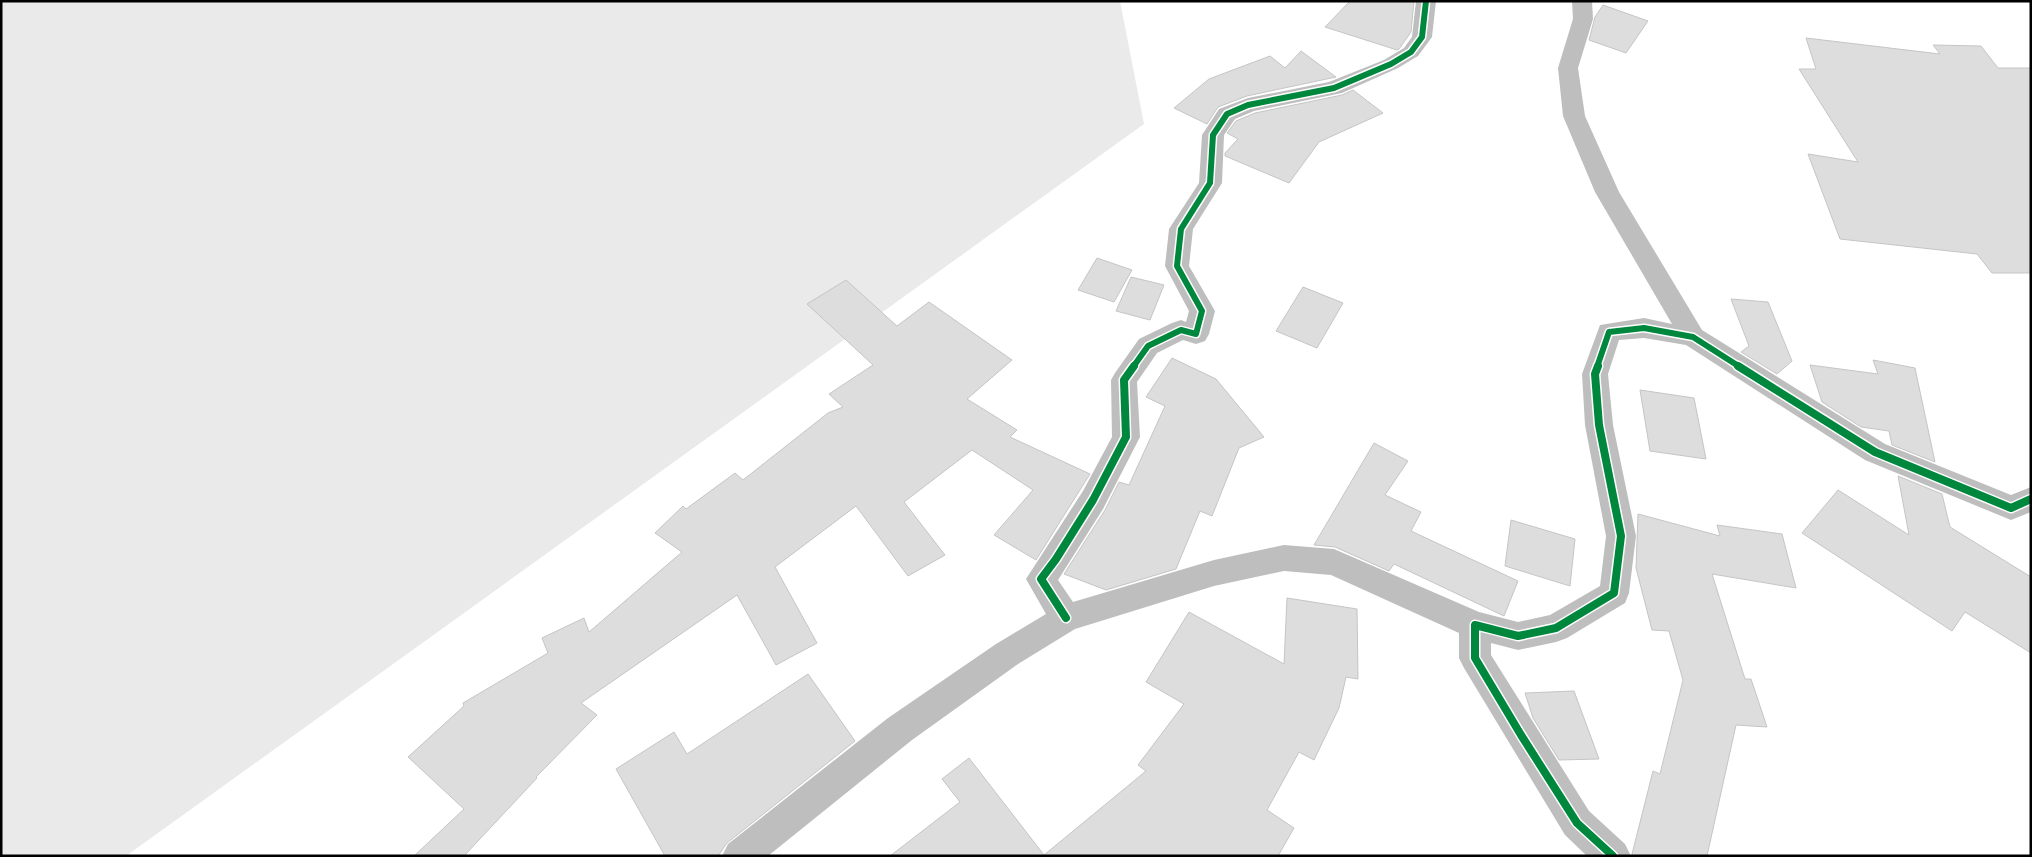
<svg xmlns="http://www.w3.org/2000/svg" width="2032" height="857" viewBox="0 0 2032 857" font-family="Ubuntu,sans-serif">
  <rect width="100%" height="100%" fill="#fff"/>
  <path fill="#eaeaea" d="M 1,1 L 1120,1 L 1144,124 L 126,856 L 1,856 Z"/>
  <path fill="#ddd" stroke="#c5c5c5" d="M 1350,1 L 1414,1 L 1411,32 L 1399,49 L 1397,50 L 1325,27 Z
    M 1603,5 L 1648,21 L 1626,53 L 1589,40 L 1595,17 Z
    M 1806,38 L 1940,54 L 1933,45 L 1981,46 L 1998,68 L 2031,68 L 2031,273 L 1992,273 L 1977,254 L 1840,239 L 1808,154 L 1858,162 L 1799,69 L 1816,69 Z
    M 1301,51 L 1336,77 L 1247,96 L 1218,107 L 1207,124 L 1174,108 L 1209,79 L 1270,56 L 1285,68 Z
    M 1353,90 L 1383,113 L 1319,142 L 1289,183 L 1225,156 L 1225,153 L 1238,139 L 1227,133 L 1236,121 L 1255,113 L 1342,95 Z
    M 1097,258 L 1132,270 L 1114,302 L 1078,290 Z
    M 1131,277 L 1164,285 L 1150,320 L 1116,311 Z
    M 846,280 L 897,326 L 929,302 L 1012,360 L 967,399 L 1017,430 L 1010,437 L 1090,474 L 1036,560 L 994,535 L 1033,490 L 972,450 L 904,502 L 945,555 L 908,576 L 856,506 L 775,567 L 817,643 L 776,665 L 737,595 L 581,703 L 597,715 L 536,777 L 537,778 L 464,856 L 414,856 L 464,809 L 408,757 L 464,706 L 463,703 L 548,653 L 542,638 L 584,618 L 589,632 L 682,552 L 655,533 L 683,506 L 686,509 L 735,473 L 743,480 L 828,413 L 843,407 L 829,394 L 873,365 L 807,304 Z
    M 1303,287 L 1343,303 L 1317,348 L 1276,331 Z
    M 1731,299 L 1768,302 L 1792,361 L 1777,374 L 1741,352 L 1749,346 Z
    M 1172,358 L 1216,379 L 1264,437 L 1239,448 L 1212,516 L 1200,511 L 1176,569 L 1106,590 L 1064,574 L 1105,510 L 1119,482 L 1129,485 L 1165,406 L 1146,397 Z
    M 1873,360 L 1915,368 L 1935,462 L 1892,445 L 1889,431 L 1861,427 L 1822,402 L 1810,365 L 1878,374 Z
    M 1640,390 L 1694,398 L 1706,459 L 1650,451 Z
    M 1374,443 L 1408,461 L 1385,495 L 1421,512 L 1411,531 L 1518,581 L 1504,616 L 1394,564 L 1389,571 L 1335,547 L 1314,545 Z
    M 1898,476 L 1942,494 L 1950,527 L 2031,577 L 2031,653 L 1965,612 L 1952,631 L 1802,533 L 1838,490 L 1909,535 Z
    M 1638,514 L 1720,536 L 1717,525 L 1782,534 L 1796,588 L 1712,574 L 1745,679 L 1751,679 L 1767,727 L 1736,725 L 1707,856 L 1633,856 L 1632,854 L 1653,771 L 1660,774 L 1683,680 L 1669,631 L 1652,630 L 1636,568 Z
    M 1511,520 L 1575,539 L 1570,586 L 1505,566 Z
    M 1287,598 L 1357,609 L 1358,679 L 1346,677 L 1339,708 L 1314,760 L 1299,752 L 1267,810 L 1294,828 L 1278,856 L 890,856 L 960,802 L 942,779 L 969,758 L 1044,855 L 1146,771 L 1138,765 L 1184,704 L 1146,682 L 1189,612 L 1284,664 Z
    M 808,674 L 855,741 L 727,843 L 718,856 L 665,856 L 616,769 L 674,732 L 687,754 Z
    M 1574,691 L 1599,759 L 1559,760 L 1533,718 L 1525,693 Z"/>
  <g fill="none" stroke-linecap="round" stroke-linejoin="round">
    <path fill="#bebebe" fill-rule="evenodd" d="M 1416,1 L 1436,1 L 1432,37 L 1418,56 L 1398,68 L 1342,93 L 1254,111 L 1235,119 L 1224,135 L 1222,183 L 1193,229 L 1189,266 L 1215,311 L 1209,334 L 1205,341 L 1196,344 L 1183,340 L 1157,353 L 1137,382 L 1140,437 L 1103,509 L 1058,580 L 1073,602 L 1214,560 L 1284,545 L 1334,549 L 1479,612 L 1518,622 L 1550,615 L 1600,586 L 1606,536 L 1585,425 L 1582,374 L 1600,325 L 1644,318 L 1672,324 L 1595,192 L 1563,116 L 1558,68 L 1573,19 L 1572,1 L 1592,1 L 1593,19 L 1578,68 L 1585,116 L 1619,192 L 1702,330 L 1885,444 L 2011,495 L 2031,487 L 2031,512 L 2011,520 L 1865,460 L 1686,345 L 1644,338 L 1619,340 L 1608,374 L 1613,425 L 1636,536 L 1629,593 L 1625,603 L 1567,638 L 1556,642 L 1518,650 L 1491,643 L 1491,655 L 1589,811 L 1625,844 L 1631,856 L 1587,856 L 1565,835 L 1464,668 L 1459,658 L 1459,633 L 1331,575 L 1284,571 L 1214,586 L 1075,629 L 1018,664 L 912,740 L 768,856 L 722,856 L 728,844 L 888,718 L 996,644 L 1046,614 L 1026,579 L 1083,491 L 1112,437 L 1111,380 L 1115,373 L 1139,339 L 1172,323 L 1181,320 L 1186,322 L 1189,311 L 1165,266 L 1169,229 L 1199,183 L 1202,135 L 1219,109 L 1248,98 L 1329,82 L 1384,60 L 1404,48 L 1412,37 Z"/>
    <g stroke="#fff" stroke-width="9">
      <path id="cycleway-far1" d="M 1133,367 L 1148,346 L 1181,330 L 1196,334 L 1202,311 L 1177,266 L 1181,229 L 1210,183 L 1213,135 L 1227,114 L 1248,105 L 1334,88 L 1391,64 L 1411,52 L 1422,37 L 1426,1
        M 1597,367 L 1609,332 L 1644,328 L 1693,337 L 1740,367"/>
    </g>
    <g stroke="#fff" stroke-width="11">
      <path id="cycleway" d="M 1598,366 L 1595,374 L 1599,425 L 1621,536 L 1614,593 L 1556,628 L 1518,636 L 1475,625 L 1475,658 L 1521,735 L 1577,823 L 1613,856
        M 1738,366 L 1875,452 L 2011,508 L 2031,499
        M 1066,618 L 1041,579 L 1056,559 L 1093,500 L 1126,437 L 1124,380 L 1134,366"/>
    </g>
    <use href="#cycleway-far1" stroke="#00873e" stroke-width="6"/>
    <use href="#cycleway" stroke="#00873e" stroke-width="8"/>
  </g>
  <rect width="2032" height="857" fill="none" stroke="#000000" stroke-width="5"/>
</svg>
